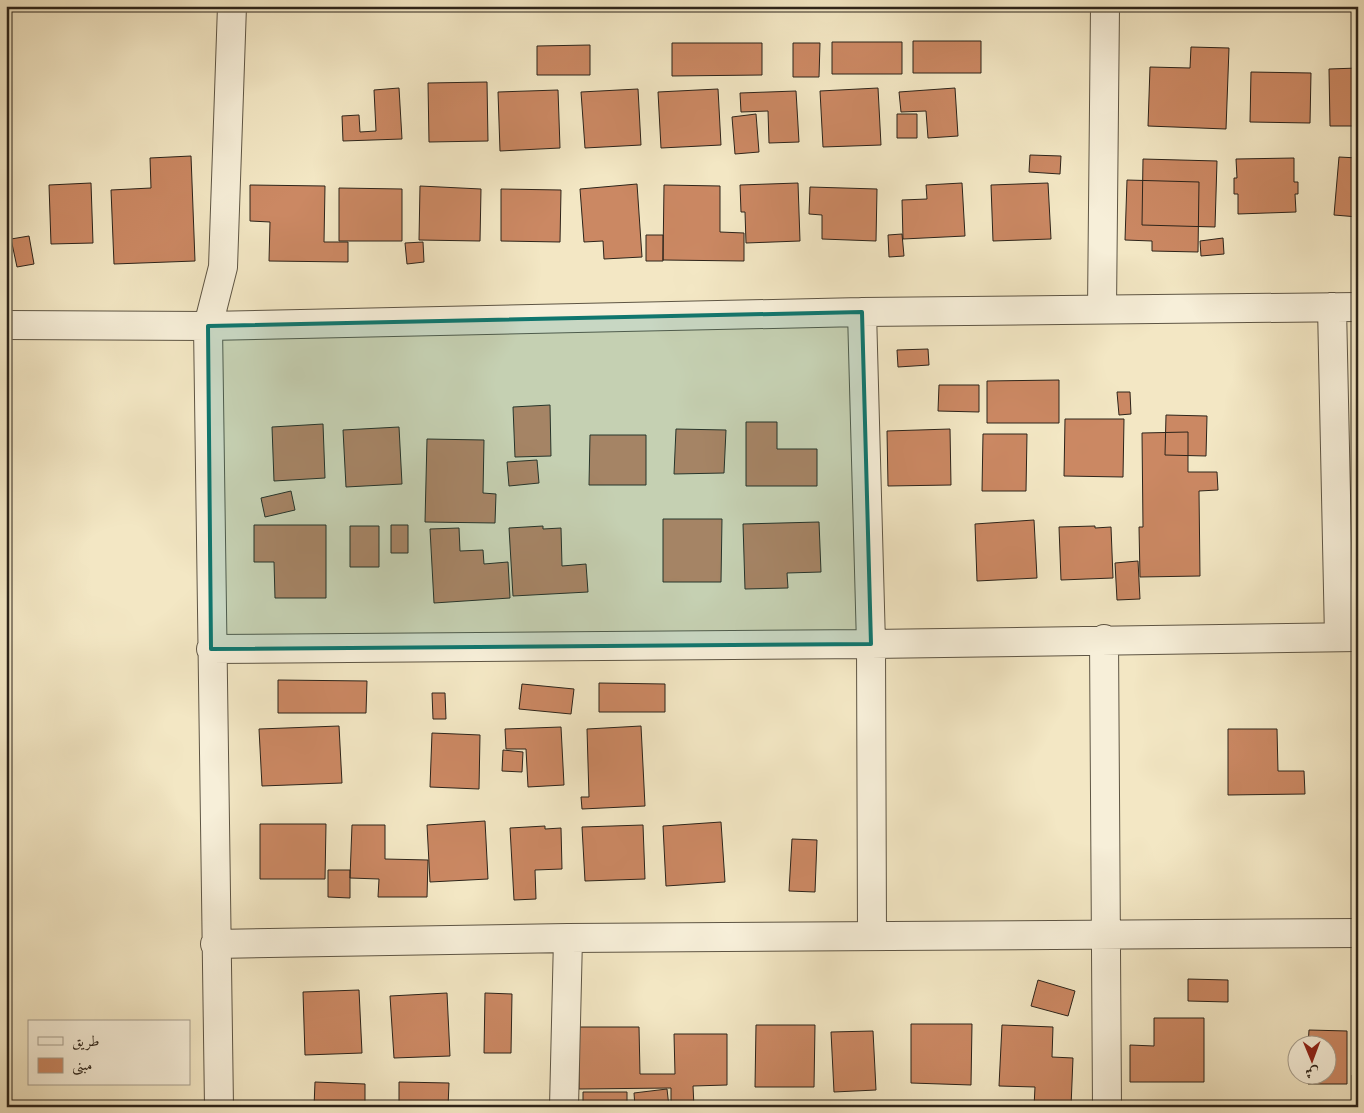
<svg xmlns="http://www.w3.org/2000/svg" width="1364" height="1113" viewBox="0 0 1364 1113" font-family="'Libre Bodoni',Amiri,serif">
  <rect width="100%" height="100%" fill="#f3e7c4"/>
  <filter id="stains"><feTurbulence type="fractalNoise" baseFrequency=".004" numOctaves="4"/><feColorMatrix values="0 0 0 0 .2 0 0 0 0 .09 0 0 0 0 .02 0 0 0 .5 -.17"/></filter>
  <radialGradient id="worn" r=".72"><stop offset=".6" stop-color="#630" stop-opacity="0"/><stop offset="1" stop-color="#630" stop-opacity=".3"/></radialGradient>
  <path fill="#cb8863" stroke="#2d241a" d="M 913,41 L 981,41 L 981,73 L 913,73 Z
    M 832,42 L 902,42 L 902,74 L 832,74 Z
    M 672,43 L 762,43 L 762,75 L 672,76 Z
    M 793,43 L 820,43 L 819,77 L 793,77 Z
    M 590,45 L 590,75 L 537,75 L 537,46 Z
    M 1191,47 L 1229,48 L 1226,129 L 1148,126 L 1150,67 L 1190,68 Z
    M 1358,68 L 1358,126 L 1330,126 L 1329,69 Z
    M 1251,72 L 1311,73 L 1310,123 L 1250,122 Z
    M 487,82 L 488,141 L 429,142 L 428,83 Z
    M 399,88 L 402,139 L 343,141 L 342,116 L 359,115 L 360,132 L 376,131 L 374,90 Z
    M 878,88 L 881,145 L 823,147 L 820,91 Z
    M 955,88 L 958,136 L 928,138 L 926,111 L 901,112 L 899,92 Z
    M 638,89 L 641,145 L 585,148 L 581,92 Z
    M 718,89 L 721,145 L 661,148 L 658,92 Z
    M 558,90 L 560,148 L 500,151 L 498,92 Z
    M 796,91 L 799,142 L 769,143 L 768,111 L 741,112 L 740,93 Z
    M 756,114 L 759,152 L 735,154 L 732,117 Z
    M 897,114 L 917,114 L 917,138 L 897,138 Z
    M 1030,155 L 1061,156 L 1060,174 L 1029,172 Z
    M 191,156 L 195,261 L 114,264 L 111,190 L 151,188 L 150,158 Z
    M 1339,157 L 1358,158 L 1358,217 L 1334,215 Z
    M 1294,158 L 1294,182 L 1298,182 L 1298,194 L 1295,194 L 1296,212 L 1238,214 L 1238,194 L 1234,194 L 1234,178 L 1237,178 L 1236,159 Z
    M 1143,159 L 1217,161 L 1215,227 L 1142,225 Z
    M 1127,180 L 1199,182 L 1198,252 L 1152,251 L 1152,241 L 1125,240 Z
    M 91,183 L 93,243 L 51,244 L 49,185 Z
    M 798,183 L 800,241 L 746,243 L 745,212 L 741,212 L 740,185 Z
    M 962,183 L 965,236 L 903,239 L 902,200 L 927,199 L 926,185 Z
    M 1048,183 L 1051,239 L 993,241 L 991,185 Z
    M 637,184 L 642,257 L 604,259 L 603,241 L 584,242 L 580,189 Z
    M 250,185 L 325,186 L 324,242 L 348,242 L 348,262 L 269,261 L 270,222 L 250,221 Z
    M 664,185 L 720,186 L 720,232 L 744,233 L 744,261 L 663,260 Z
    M 420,186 L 481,189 L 480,241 L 419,240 Z
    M 810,187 L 877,189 L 876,241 L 822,239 L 822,215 L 809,214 Z
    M 339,188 L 402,189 L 402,241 L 339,241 Z
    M 501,189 L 561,190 L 560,242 L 501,241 Z
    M 6,201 L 8,246 L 6,246 Z
    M 902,234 L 904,256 L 889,257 L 888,235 Z
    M 646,235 L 663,235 L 663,261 L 646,261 Z
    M 29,236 L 34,264 L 17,267 L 11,239 Z
    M 1223,238 L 1224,254 L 1201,256 L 1200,241 Z
    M 423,242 L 424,262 L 407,264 L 405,243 Z
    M 928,349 L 929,365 L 898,367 L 897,350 Z
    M 1059,380 L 1059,423 L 987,423 L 987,381 Z
    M 939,385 L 979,385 L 979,412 L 938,411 Z
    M 1117,392 L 1130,392 L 1131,414 L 1119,415 Z
    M 550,405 L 551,456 L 515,457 L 513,407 Z
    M 1166,415 L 1207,416 L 1206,456 L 1165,455 Z
    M 1065,419 L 1124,419 L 1123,477 L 1064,476 Z
    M 746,422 L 777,422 L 777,449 L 817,449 L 817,486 L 746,486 Z
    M 323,424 L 325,478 L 274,481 L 272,427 Z
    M 399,427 L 402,484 L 346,487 L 343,430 Z
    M 676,429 L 726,430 L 724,473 L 674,474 Z
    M 950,429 L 951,485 L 888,486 L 887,431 Z
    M 1188,432 L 1188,472 L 1217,472 L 1218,490 L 1199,491 L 1200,576 L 1140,577 L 1139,527 L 1143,527 L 1142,433 Z
    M 983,434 L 1027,434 L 1026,491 L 982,491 Z
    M 590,435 L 646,435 L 646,485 L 589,485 Z
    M 427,439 L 484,440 L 483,493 L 496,494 L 495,523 L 425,522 Z
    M 537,460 L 539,483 L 509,486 L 507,462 Z
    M 291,491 L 295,510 L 265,517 L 261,498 Z
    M 663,519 L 722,519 L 721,582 L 663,582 Z
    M 1034,520 L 1037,578 L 977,581 L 975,524 Z
    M 819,522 L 821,572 L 787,573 L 788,588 L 745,589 L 743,524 Z
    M 254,525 L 326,525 L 326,598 L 275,598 L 274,562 L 254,562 Z
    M 391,525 L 408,525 L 408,553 L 391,553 Z
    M 350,526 L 379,526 L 379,567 L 350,567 Z
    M 543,526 L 543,529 L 561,528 L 562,566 L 586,564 L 588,592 L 513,596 L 509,528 Z
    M 1095,526 L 1095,528 L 1111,527 L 1113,578 L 1061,580 L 1059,527 Z
    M 459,528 L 460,551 L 483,550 L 484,564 L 508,562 L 510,598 L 434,603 L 430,529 Z
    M 1138,561 L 1140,599 L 1117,600 L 1115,563 Z
    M 278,680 L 367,681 L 366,713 L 278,713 Z
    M 599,683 L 665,684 L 665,712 L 599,712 Z
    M 522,684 L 574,689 L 571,714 L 519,709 Z
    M 432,693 L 445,693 L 446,719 L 433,719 Z
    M 339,726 L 342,783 L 262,786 L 259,729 Z
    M 641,726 L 645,806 L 582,809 L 581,797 L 589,797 L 587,729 Z
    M 561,727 L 564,785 L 528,787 L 526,749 L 506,749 L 505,729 Z
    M 1228,729 L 1277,729 L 1278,771 L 1304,771 L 1305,794 L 1228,795 Z
    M 432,733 L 480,735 L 479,789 L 430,787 Z
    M 503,750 L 523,752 L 522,772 L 502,771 Z
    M 485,821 L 488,879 L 430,882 L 427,825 Z
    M 721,822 L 725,882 L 666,886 L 663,826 Z
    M 260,824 L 326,824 L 325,879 L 260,879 Z
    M 352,825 L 385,825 L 385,859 L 428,860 L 427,897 L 378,897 L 379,879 L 350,878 Z
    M 643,825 L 645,879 L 585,881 L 582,827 Z
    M 545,826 L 545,829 L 561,828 L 562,869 L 535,870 L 536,899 L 514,900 L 510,828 Z
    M 792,839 L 817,840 L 815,892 L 789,891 Z
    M 328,870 L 350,870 L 350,898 L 328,897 Z
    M 1188,979 L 1228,980 L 1228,1002 L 1188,1001 Z
    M 1038,980 L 1075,991 L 1068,1016 L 1031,1006 Z
    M 359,990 L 362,1053 L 305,1055 L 303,992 Z
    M 447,993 L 450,1056 L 394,1058 L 390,996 Z
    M 485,993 L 512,994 L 511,1053 L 484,1053 Z
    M 1154,1018 L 1204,1018 L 1204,1082 L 1130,1082 L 1130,1045 L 1154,1046 Z
    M 911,1024 L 972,1024 L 971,1085 L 911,1083 Z
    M 756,1025 L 815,1025 L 814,1087 L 755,1087 Z
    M 1002,1025 L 1053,1027 L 1052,1057 L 1073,1058 L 1071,1107 L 1034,1107 L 1035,1087 L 999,1086 Z
    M 579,1027 L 639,1027 L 640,1074 L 675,1074 L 674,1034 L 727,1034 L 727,1085 L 693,1086 L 694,1107 L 671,1107 L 671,1088 L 579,1089 Z
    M 1309,1030 L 1347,1031 L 1347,1084 L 1308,1084 L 1308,1076 L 1326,1076 L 1326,1046 L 1308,1046 Z
    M 873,1031 L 876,1090 L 834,1092 L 831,1032 Z
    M 1352,1075 L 1358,1075 L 1358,1100 L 1352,1100 Z
    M 315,1082 L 365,1084 L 365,1107 L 314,1107 Z
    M 399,1082 L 449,1083 L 448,1107 L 399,1107 Z
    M 667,1089 L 669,1107 L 635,1107 L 634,1093 Z
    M 583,1092 L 627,1092 L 627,1107 L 583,1107 Z"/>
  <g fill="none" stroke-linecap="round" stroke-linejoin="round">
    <g stroke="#5e5544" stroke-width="30">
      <path id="minor" d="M 1332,307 L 1339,637
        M 1102,309 L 1105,6
        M 862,312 L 871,644 L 872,936
        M 6,325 L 208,326 L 862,312 L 1358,307
        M 1104,639 L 1107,1107
        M 211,649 L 871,644 L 1358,637
        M 215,944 L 568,938 L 1358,933
        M 219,1107 L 208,326 L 223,267 L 232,6
        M 564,1107 L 568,938"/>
    </g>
    <use href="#minor" stroke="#f7efd9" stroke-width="28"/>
  </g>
  <path fill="#0f766e" fill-opacity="0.2" stroke="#0f766e" stroke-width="4" stroke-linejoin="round" d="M 862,312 L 871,644 L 211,649 L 208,326 Z"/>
  <rect width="1364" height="1113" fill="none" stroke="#f3e7c4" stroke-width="25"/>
  <rect x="8" y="8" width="1349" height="1098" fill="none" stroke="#2d241a" stroke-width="2.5"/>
  <rect x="12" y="12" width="1339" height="1088" fill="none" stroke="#2d241a"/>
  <rect x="28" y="1020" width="162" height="65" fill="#f7efd9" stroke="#a69e8d"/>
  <rect x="38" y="1037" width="25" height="8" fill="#f7efd9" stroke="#a69e8d"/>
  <text x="72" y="1046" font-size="15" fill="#2d241a">طريق</text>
  <rect x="38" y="1058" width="25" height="15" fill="#cb8863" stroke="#a69e8d"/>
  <text x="72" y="1070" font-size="15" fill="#2d241a">مبنى</text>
  <g transform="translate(1312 1060) rotate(179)"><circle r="24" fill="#f7efd9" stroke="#a69e8d"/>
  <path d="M0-4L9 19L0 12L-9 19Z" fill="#8f2418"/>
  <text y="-8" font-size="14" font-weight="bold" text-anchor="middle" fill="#2d241a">ش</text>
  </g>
  <rect width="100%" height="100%" filter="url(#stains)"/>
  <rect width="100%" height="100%" fill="url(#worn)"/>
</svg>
